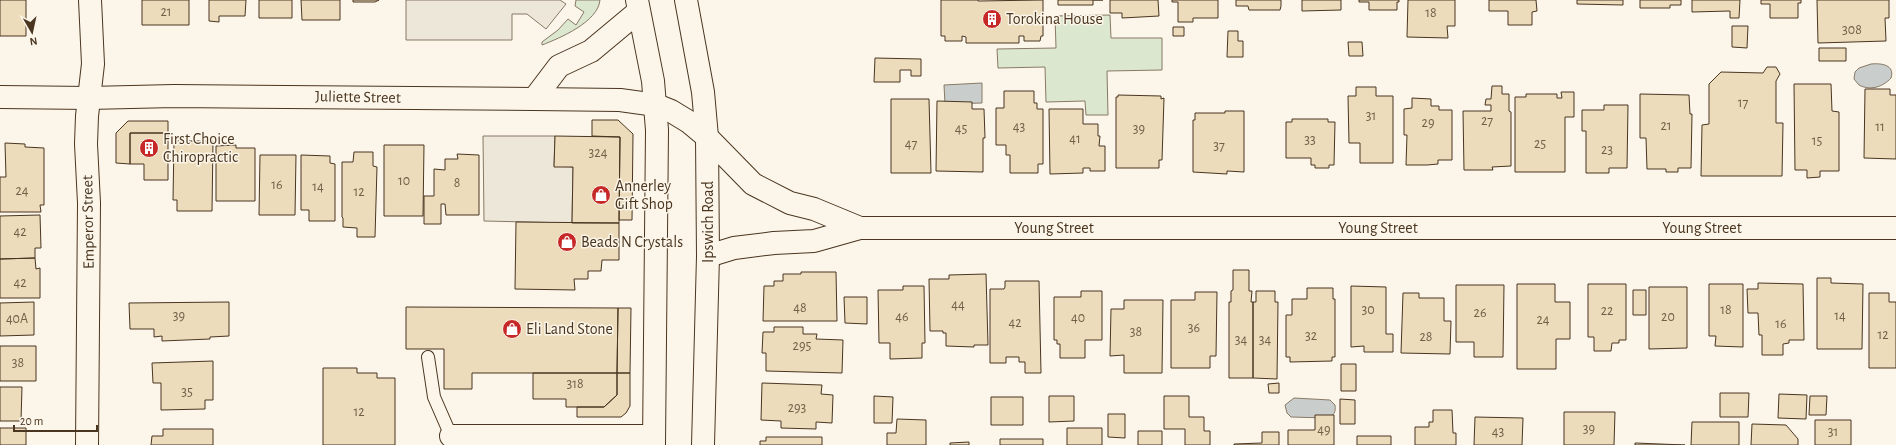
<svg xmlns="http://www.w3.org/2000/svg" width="1896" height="445" viewBox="0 0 1896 445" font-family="'Alegreya Sans',sans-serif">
  <rect width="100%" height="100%" fill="#fbf6e9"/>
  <path fill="#dce7d0" stroke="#887966" d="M 576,0 L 600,0 C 598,22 560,38 542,45 L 542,42 L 558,30 L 568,19 L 576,25 L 584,12 L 575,6 Z
    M 1110,15 L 1111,38 L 1162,38 L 1162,70 L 1107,71 L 1108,115 L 1086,115 L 1085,101 L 1046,102 L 1045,67 L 998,68 L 997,49 L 1056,48 L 1055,16 Z"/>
  <path fill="#ede7d9" stroke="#887966" d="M 406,0 L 560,0 L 566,4 L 546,29 L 527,14 L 512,14 L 512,40 L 406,40 Z
    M 483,136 L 555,136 L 554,166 L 573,167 L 572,223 L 484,221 Z"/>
  <path fill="#c9cecd" stroke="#887966" d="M 1871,64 C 1882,63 1895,65 1891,78 C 1883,87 1870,91 1859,85 L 1854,79 L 1855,72 L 1859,68 Z
    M 982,83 L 982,103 L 945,104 L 944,85 Z
    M 1294,398 L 1330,400 L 1335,405 C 1336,412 1334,416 1327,418 L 1291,417 L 1287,413 L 1285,405 Z"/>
  <path fill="#ecdcbc" stroke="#4a3520" d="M 0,0 L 26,0 L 26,36 L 0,36 Z
    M 142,0 L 189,0 L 189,25 L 142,25 Z
    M 209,0 L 246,0 L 245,16 L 219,16 L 219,22 L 209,21 Z
    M 259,0 L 292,0 L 292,18 L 259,18 Z
    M 301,0 L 340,0 L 340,20 L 302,20 Z
    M 353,0 L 379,0 L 375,2 L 353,2 Z
    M 941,0 L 978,0 L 978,1 L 1043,0 L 1043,36 L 1041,36 L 1040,41 L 1024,41 L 1024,36 L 1019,36 L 1019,43 L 966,43 L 966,37 L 962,36 L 962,41 L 945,41 L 945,36 L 941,36 Z
    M 1058,0 L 1103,0 L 1093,0 L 1093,5 L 1058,5 Z
    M 1110,0 L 1158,0 L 1159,16 L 1122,18 L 1122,13 L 1110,13 Z
    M 1172,0 L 1218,0 L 1218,18 L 1193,18 L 1193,22 L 1178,22 L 1178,2 L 1172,2 Z
    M 1236,0 L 1281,0 L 1281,6 L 1280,10 L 1249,10 L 1248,6 L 1236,6 Z
    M 1302,0 L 1341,0 L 1341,10 L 1302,11 Z
    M 1359,0 L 1399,0 L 1399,2 L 1397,2 L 1397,10 L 1369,10 L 1369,2 L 1359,2 Z
    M 1408,0 L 1455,0 L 1455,26 L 1447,26 L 1448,38 L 1407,37 Z
    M 1489,0 L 1536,0 L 1537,11 L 1532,12 L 1532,25 L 1508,25 L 1508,11 L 1489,11 Z
    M 1577,0 L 1623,0 L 1623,5 L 1577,4 Z
    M 1640,0 L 1681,0 L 1681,5 L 1670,5 L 1670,8 L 1640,8 Z
    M 1692,0 L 1740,0 L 1739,18 L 1730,18 L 1730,11 L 1692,12 Z
    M 1761,0 L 1801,0 L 1801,3 L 1798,3 L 1798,18 L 1770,18 L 1770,4 L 1761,4 Z
    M 1817,0 L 1889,0 L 1889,18 L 1885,18 L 1886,41 L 1818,43 Z
    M 1732,26 L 1748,26 L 1747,48 L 1732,47 Z
    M 1173,27 L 1184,27 L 1184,36 L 1173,36 Z
    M 1228,31 L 1238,31 L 1238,41 L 1243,41 L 1243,57 L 1227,57 Z
    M 1348,42 L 1362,42 L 1363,56 L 1349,56 Z
    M 1819,48 L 1846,48 L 1846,61 L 1819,61 Z
    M 875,58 L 921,59 L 921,76 L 911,76 L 911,70 L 900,70 L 900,82 L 874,82 Z
    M 1767,67 L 1776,67 L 1780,74 L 1776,81 L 1776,123 L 1783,123 L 1782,176 L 1701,176 L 1702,125 L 1709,124 L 1709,84 L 1721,72 L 1763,73 Z
    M 1794,84 L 1831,84 L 1832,111 L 1839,112 L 1839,171 L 1820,171 L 1820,177 L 1807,178 L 1807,170 L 1795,170 Z
    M 1492,86 L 1502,86 L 1502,94 L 1509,94 L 1509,111 L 1511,112 L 1511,166 L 1492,167 L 1493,170 L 1464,170 L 1463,111 L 1491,111 L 1491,105 L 1485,105 L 1486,99 L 1491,99 Z
    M 1356,87 L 1376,87 L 1376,96 L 1393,96 L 1393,163 L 1360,163 L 1360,143 L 1349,143 L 1348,96 L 1356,96 Z
    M 1865,89 L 1890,89 L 1890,95 L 1896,95 L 1896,159 L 1864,158 Z
    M 1004,91 L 1034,91 L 1034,103 L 1037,103 L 1037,109 L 1043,109 L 1043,164 L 1038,164 L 1038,173 L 1010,173 L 1010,155 L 1006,155 L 1006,145 L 996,145 L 996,108 L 1004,108 Z
    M 1561,92 L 1574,92 L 1574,117 L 1565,117 L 1565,172 L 1515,172 L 1515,97 L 1526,97 L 1526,94 L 1557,94 L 1557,98 L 1562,98 Z
    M 1640,94 L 1689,95 L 1690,114 L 1692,114 L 1691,168 L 1678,168 L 1678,172 L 1666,172 L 1666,169 L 1647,169 L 1646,138 L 1640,138 Z
    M 1118,95 L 1161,96 L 1161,99 L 1164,98 L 1162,160 L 1159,160 L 1159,168 L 1116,168 L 1116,97 L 1118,97 Z
    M 1412,98 L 1431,99 L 1431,106 L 1439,106 L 1439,110 L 1452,110 L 1452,160 L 1438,160 L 1438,164 L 1427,165 L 1406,165 L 1407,135 L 1404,135 L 1404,109 L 1412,108 Z
    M 891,99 L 929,99 L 931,173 L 891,173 Z
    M 937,101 L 972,102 L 972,109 L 984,109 L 985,138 L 983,138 L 983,172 L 936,171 Z
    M 1604,105 L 1628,105 L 1627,168 L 1609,168 L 1609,173 L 1586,173 L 1586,131 L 1582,131 L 1582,110 L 1604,110 Z
    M 1049,109 L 1083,109 L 1083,124 L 1098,124 L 1098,136 L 1100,136 L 1099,146 L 1105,146 L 1105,171 L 1090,171 L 1090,168 L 1083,168 L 1083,173 L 1050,174 Z
    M 1225,111 L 1244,111 L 1244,172 L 1227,171 L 1227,174 L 1193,172 L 1193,120 L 1195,120 L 1195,113 L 1225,113 Z
    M 1292,119 L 1328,119 L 1328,122 L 1335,122 L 1334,165 L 1329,165 L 1329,168 L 1315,168 L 1315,165 L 1311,165 L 1311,158 L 1286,158 L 1286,122 L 1292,122 Z
    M 592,120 L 618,120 L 633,134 L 632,220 L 619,220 L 620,137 L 592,136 Z
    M 128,121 L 168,121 L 168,133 L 130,133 L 130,164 L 116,163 L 116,133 Z
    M 130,133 L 168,133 L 168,180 L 144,180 L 144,164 L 130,164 Z
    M 555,136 L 620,137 L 619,223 L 572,223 L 573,167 L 554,167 Z
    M 174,141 L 213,141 L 212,211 L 177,211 L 177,200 L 173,200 Z
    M 5,143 L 25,144 L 25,147 L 44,148 L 44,205 L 40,205 L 41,212 L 0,212 L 0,177 L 6,177 Z
    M 236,145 L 236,148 L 255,148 L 255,201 L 216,201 L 216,146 Z
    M 384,145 L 424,145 L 423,216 L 384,216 Z
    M 354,152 L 373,152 L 373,166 L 377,167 L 375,237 L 357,237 L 357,228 L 343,227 L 343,218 L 342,217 L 342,162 L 353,162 Z
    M 457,154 L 479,155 L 479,215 L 446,215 L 445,204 L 441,204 L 441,224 L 424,224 L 424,196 L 434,196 L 434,169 L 445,170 L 445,159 L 458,159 Z
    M 260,155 L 296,155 L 295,215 L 259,215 Z
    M 301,155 L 330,156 L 330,163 L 335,164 L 335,221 L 309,221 L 309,210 L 301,210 Z
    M 40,215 L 41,248 L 35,248 L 35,258 L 0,259 L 0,216 Z
    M 516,222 L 619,223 L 619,260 L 602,260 L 601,271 L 588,271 L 588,279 L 574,279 L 575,290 L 515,289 Z
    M 35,258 L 36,269 L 40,268 L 40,298 L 0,298 L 0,259 Z
    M 1233,270 L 1249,270 L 1249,291 L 1252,291 L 1251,302 L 1253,302 L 1253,378 L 1229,378 L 1229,302 L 1231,302 L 1231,291 L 1233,290 Z
    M 801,272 L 836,272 L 837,321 L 763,321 L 764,286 L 774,286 L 774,281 L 783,281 L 783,274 L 801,274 Z
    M 986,274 L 988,345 L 974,345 L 974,347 L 946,346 L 946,333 L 943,333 L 943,331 L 930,331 L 929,279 L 949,279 L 949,275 Z
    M 1817,278 L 1831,278 L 1831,283 L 1863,284 L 1862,349 L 1817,349 Z
    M 1005,281 L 1039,281 L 1041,373 L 1025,373 L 1025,362 L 1019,362 L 1019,357 L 1006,357 L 1006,363 L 990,363 L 990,289 L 1004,289 L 1005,287 Z
    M 1758,283 L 1803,284 L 1804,340 L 1789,340 L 1789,343 L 1783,344 L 1783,355 L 1762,355 L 1762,335 L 1759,335 L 1758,313 L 1748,313 L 1747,289 L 1758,289 Z
    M 1517,284 L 1555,284 L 1555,302 L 1570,302 L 1570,339 L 1556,339 L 1556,369 L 1517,369 Z
    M 1588,284 L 1626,284 L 1626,340 L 1619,340 L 1619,343 L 1612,343 L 1611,351 L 1594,351 L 1594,337 L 1588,337 Z
    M 1709,284 L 1743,284 L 1743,347 L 1715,346 L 1716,336 L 1709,336 Z
    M 1456,285 L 1504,285 L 1503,357 L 1474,357 L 1474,342 L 1456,342 Z
    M 903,286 L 924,286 L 925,343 L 922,343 L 922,358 L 890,359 L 890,343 L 879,343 L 878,290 L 903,290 Z
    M 1351,286 L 1386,287 L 1386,334 L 1393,334 L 1393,352 L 1364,352 L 1364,346 L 1351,347 Z
    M 1649,287 L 1687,287 L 1687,348 L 1649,349 Z
    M 1307,288 L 1333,288 L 1333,299 L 1335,299 L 1335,357 L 1332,357 L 1332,361 L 1290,362 L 1290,357 L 1286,357 L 1286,315 L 1292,315 L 1292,299 L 1307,299 Z
    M 1633,290 L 1646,290 L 1646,315 L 1633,315 Z
    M 1081,291 L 1102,291 L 1102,340 L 1085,340 L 1085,358 L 1060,358 L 1060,344 L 1057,344 L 1057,340 L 1054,340 L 1054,297 L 1081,297 Z
    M 1256,291 L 1275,291 L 1275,302 L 1278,302 L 1277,379 L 1253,378 L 1253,302 L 1256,302 Z
    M 1195,292 L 1217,292 L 1216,356 L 1210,356 L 1210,368 L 1171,368 L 1171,300 L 1195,300 Z
    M 1403,293 L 1419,293 L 1419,298 L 1444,298 L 1444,321 L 1451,321 L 1450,354 L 1401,353 Z
    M 1869,293 L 1889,293 L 1889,302 L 1896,302 L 1896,368 L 1869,368 Z
    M 844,297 L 867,297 L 867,324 L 845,323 Z
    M 1124,300 L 1163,300 L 1162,373 L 1124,373 L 1124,355 L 1110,356 L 1111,309 L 1124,309 Z
    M 34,302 L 34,335 L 0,336 L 0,303 Z
    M 229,302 L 229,336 L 210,337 L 210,339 L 162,341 L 162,336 L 154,337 L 154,329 L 130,329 L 129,303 Z
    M 406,307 L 618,308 L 617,373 L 472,373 L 472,389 L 444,389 L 444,349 L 406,349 Z
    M 618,308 L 631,308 L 630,373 L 617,373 Z
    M 774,327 L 803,327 L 803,334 L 817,334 L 816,339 L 843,340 L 842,373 L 766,371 L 766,353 L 762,353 L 763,332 L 774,332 Z
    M 0,346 L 36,346 L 36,381 L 0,381 Z
    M 213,361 L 213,400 L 205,400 L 205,409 L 161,410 L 161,383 L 153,383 L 152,363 Z
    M 1341,364 L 1356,364 L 1356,391 L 1341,391 Z
    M 323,368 L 357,368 L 357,373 L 377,373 L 377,378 L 395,378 L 395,445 L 323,445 Z
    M 533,373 L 617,373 L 617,395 L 604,407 L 566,407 L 566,399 L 533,399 Z
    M 617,373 L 630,373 L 630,406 L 626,413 L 621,417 L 577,417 L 577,407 L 604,407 L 617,395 Z
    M 762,383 L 822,385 L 821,394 L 833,395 L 832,423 L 816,422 L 816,429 L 781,428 L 781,421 L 761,420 Z
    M 1279,383 L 1279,393 L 1269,393 L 1268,384 Z
    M 0,387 L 22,387 L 21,421 L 0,421 Z
    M 1720,393 L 1749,393 L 1748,417 L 1720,417 Z
    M 1779,394 L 1807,395 L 1806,419 L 1778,418 Z
    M 874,396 L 893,397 L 892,423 L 874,423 Z
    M 1049,396 L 1074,396 L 1074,421 L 1049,422 Z
    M 1164,396 L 1189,396 L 1189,417 L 1204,417 L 1204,431 L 1210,431 L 1210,445 L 1185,445 L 1185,429 L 1164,429 Z
    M 1810,396 L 1827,396 L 1826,415 L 1809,415 Z
    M 991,397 L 1023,397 L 1023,425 L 991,425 Z
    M 1340,399 L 1355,400 L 1355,424 L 1340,424 Z
    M 1433,410 L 1452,410 L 1453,433 L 1456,433 L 1456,445 L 1415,445 L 1415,427 L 1429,427 L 1429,422 L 1433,422 Z
    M 1564,412 L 1615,412 L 1614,445 L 1564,445 Z
    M 1108,414 L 1125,414 L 1125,438 L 1108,437 Z
    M 1315,415 L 1334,415 L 1334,445 L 1288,445 L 1288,430 L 1315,430 Z
    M 1475,417 L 1523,418 L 1522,445 L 1474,445 Z
    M 897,419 L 926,420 L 926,445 L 887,445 L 887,433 L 896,433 Z
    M 1815,420 L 1851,420 L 1851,445 L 1815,445 Z
    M 1692,422 L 1739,422 L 1739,445 L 1691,445 Z
    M 1752,424 L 1786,425 L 1798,439 L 1798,445 L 1751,445 Z
    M 0,428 L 26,428 L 26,445 L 0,445 Z
    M 1067,428 L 1102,428 L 1102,445 L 1067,445 Z
    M 163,429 L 213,429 L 213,445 L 151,445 L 152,436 L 163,436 Z
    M 1138,431 L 1162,431 L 1162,445 L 1138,445 Z
    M 1262,432 L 1279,432 L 1279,445 L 1234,445 L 1234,444 L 1262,443 Z
    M 1357,436 L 1391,436 L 1391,445 L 1357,445 Z
    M 766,437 L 822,437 L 822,445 L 760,445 L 760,441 L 766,441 Z
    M 1000,439 L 1043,439 L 1043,445 L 1000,445 Z
    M 969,442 L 969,445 L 950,445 L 950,443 Z
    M 1635,443 L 1685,445 L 1635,445 Z"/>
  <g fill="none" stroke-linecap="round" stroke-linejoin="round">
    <g stroke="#4a3520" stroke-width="14">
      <path id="lane" d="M 428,357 L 434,397 L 451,436"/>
    </g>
    <g stroke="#4a3520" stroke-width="24">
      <path id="street" d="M 451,436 L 654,436
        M 87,445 L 89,203 L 86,144 L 87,116 L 93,64 L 90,0"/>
    </g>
    <g stroke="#4a3520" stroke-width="24">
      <path id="secondary" d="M 0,97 L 89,98 L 174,96 L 534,99 L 620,100 L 656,105 L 671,111 L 689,122 L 707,137 L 753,184 L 790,203 L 814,209 L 860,228
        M 708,256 L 734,248 L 774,243 L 814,241 L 860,228 L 1896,228"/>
    </g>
    <g stroke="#4a3520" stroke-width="24">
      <path id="highway" d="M 637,0 L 653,81 L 657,130 L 654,445
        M 686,0 L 703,92 L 707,137 L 708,256 L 703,445
        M 534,99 L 559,66 L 591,51 L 639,11"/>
    </g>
    <use href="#lane" stroke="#fbf6e9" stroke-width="12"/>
    <use href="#street" stroke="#fbf6e9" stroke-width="22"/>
    <use href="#secondary" stroke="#fbf6e9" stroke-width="22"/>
    <use href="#highway" stroke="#fbf6e9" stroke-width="22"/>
  </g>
  <defs>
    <g id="building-disc" transform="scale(1)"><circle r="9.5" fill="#c62828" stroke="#fbf6e9"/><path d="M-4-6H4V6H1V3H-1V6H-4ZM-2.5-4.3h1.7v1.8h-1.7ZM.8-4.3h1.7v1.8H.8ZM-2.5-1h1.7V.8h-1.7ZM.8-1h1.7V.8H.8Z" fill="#fff"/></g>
    <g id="shop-disc" transform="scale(1)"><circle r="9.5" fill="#c62828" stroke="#fbf6e9"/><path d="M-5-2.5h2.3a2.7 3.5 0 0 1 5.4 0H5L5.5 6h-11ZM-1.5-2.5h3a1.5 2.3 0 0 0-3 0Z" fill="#fff"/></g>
  </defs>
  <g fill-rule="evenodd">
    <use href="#building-disc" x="992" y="19"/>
    <use href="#building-disc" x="149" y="148"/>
    <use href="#shop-disc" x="601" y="195"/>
    <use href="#shop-disc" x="567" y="242"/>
    <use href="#shop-disc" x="512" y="329"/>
  </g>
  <g text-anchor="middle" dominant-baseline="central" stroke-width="3" stroke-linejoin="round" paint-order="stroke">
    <g font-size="14" fill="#725f47">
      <text x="166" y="12">21</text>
      <text x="1431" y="13">18</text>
      <text x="1852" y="30">308</text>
      <text x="1743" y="103">17</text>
      <text x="1371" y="116">31</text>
      <text x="1487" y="121">27</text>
      <text x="1428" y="123">29</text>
      <text x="1666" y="126">21</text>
      <text x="1019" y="127">43</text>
      <text x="1880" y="127">11</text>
      <text x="961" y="129">45</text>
      <text x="1139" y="129">39</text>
      <text x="1075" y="139">41</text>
      <text x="1310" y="140">33</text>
      <text x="1817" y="141">15</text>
      <text x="911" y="144">47</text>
      <text x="1540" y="144">25</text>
      <text x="1219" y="146">37</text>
      <text x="1607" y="150">23</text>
      <text x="598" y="153">324</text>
      <text x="404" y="181">10</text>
      <text x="457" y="183">8</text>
      <text x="277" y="185">16</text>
      <text x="318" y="187">14</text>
      <text x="22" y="191">24</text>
      <text x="359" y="192">12</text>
      <text x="20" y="232">42</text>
      <text x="20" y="283">42</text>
      <text x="958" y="305">44</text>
      <text x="800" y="308">48</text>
      <text x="1368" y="310">30</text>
      <text x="1726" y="310">18</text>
      <text x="1607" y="311">22</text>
      <text x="1480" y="313">26</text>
      <text x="179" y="316">39</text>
      <text x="1840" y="316">14</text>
      <text x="902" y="317">46</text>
      <text x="1668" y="317">20</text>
      <text x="1078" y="318">40</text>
      <text x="17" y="319">40A</text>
      <text x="1543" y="320">24</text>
      <text x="1015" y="323">42</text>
      <text x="1781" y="324">16</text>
      <text x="1194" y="328">36</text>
      <text x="1136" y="332">38</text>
      <text x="1883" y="335">12</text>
      <text x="1311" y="336">32</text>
      <text x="1426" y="337">28</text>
      <text x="1241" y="340">34</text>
      <text x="1265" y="340">34</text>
      <text x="802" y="346">295</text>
      <text x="18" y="363">38</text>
      <text x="575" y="384">318</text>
      <text x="187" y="392">35</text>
      <text x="797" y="408">293</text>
      <text x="359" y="412">12</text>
      <text x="1589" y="429">39</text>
      <text x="1324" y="430">49</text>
      <text x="1498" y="432">43</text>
      <text x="1833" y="432">31</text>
    </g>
    <g font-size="16" fill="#4a3520" stroke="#fbf6e9" text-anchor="start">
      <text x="1006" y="19">Torokina House</text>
      <text x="163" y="139">First Choice<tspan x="163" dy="18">Chiropractic</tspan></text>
      <text x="615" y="186">Annerley<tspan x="615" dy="18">Gift Shop</tspan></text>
      <text x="581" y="242">Beads N Crystals</text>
      <text x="526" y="329">Eli Land Stone</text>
    </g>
    <g font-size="16" fill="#4a3520" stroke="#fbf6e9">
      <text transform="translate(358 97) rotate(1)">Juliette Street</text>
      <text transform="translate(88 222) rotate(-91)">Emperor Street</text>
      <text transform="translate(708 222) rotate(-90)">Ipswich Road</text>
      <text x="1054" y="228">Young Street</text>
      <text x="1378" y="228">Young Street</text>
      <text x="1702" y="228">Young Street</text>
    </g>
  </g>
  <g transform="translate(32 32) rotate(171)" stroke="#fbf6e9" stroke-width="3" paint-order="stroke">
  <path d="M0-3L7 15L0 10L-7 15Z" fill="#4a3520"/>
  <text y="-6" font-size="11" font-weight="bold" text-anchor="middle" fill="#4a3520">N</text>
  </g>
  <path d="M14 425v6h83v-6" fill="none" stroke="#4a3520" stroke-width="2"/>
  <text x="20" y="425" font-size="12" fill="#4a3520" stroke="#fbf6e9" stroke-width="3" paint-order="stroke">20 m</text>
</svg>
